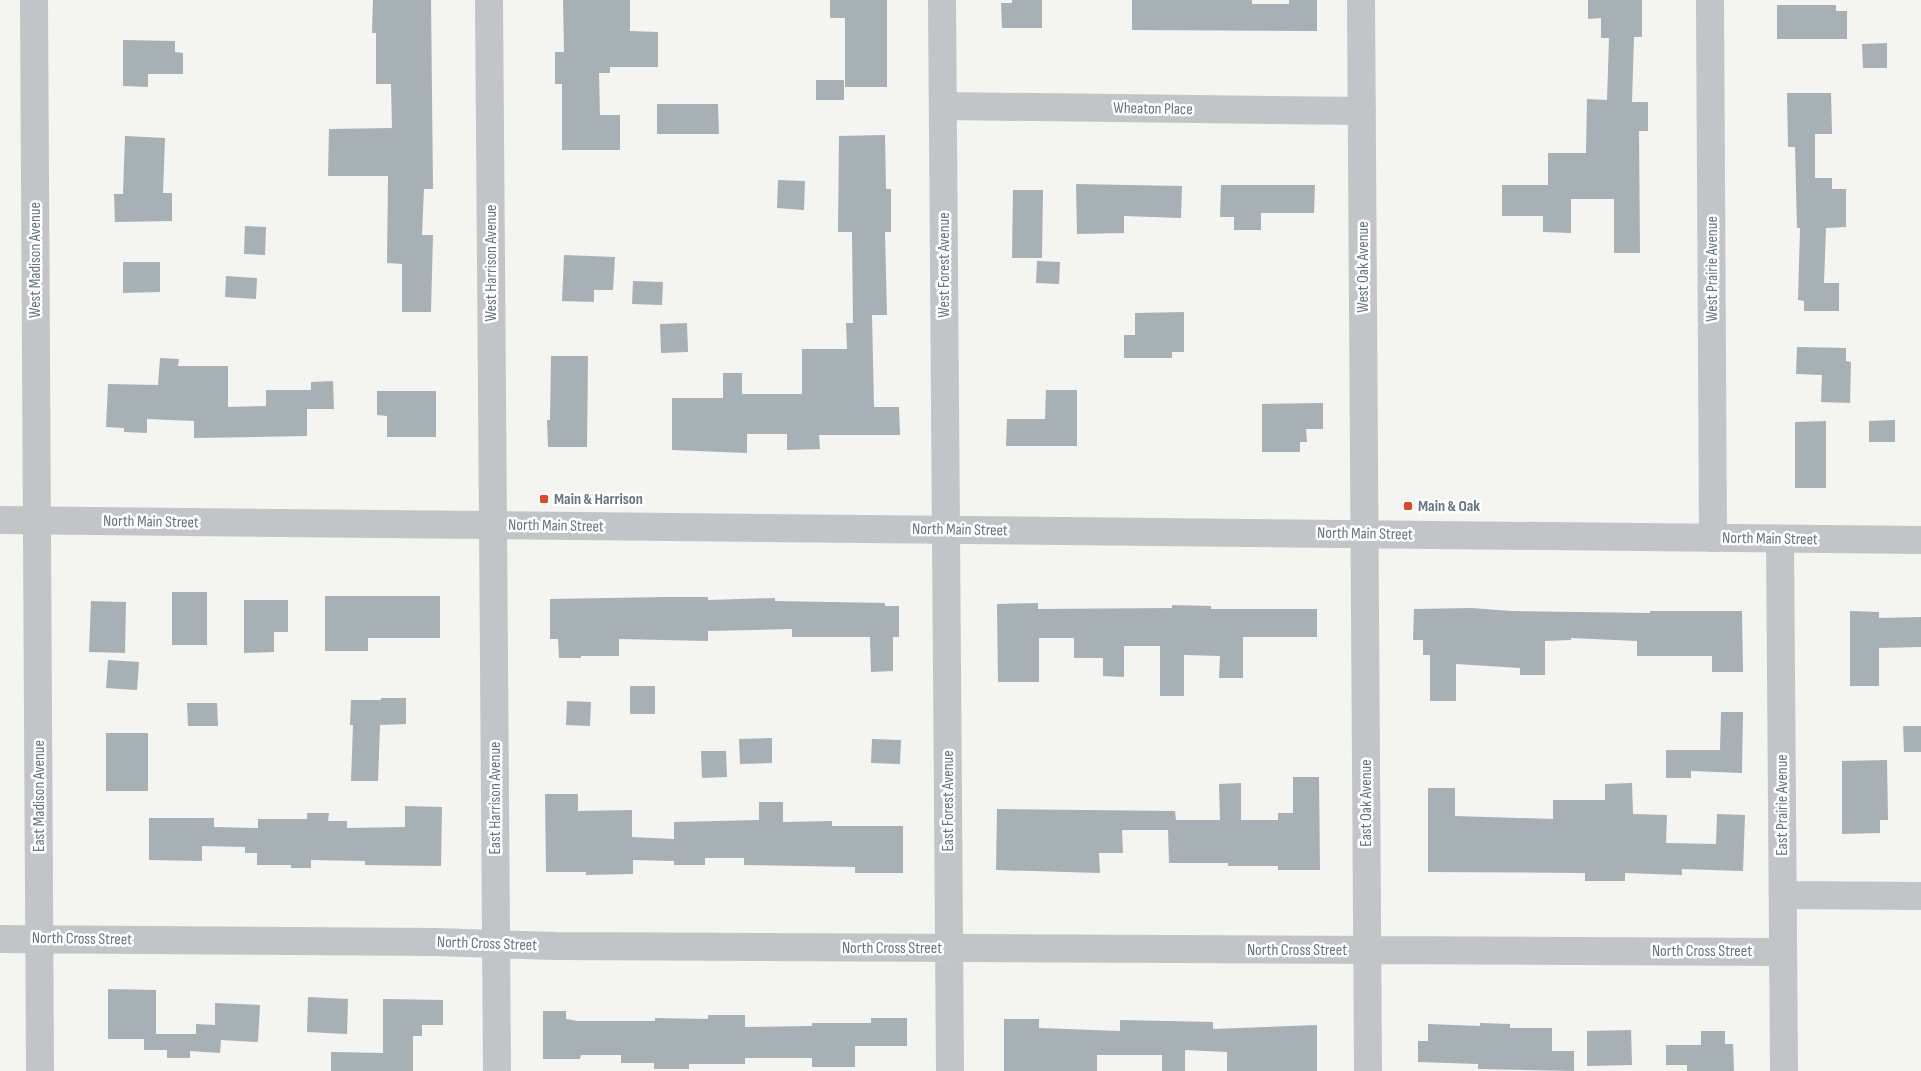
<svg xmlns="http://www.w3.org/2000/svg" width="1921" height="1071" viewBox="0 0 1921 1071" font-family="'Sofia Sans Condensed',sans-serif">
  <rect width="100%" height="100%" fill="#f4f4f0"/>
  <path fill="#a7b0b5" d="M 373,0 L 431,0 L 433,189 L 424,189 L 422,235 L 433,235 L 431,312 L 402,312 L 402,264 L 387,263 L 388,176 L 328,176 L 329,129 L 392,128 L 391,84 L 376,84 L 376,33 L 372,33 Z
    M 563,0 L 630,0 L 630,31 L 658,32 L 658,67 L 610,67 L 610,73 L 599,73 L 600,115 L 620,115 L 620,150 L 562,150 L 562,84 L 555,84 L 555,52 L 564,52 Z
    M 830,0 L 887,0 L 887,87 L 845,87 L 845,18 L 830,18 Z
    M 1012,0 L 1042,0 L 1042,28 L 1002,28 L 1001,3 L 1012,3 Z
    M 1132,0 L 1252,0 L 1252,4 L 1289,4 L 1289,0 L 1317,0 L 1317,31 L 1132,30 Z
    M 1588,0 L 1642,0 L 1642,37 L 1634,37 L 1632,102 L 1648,102 L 1648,131 L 1639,131 L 1640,253 L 1614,253 L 1614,199 L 1571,199 L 1571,233 L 1543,232 L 1543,216 L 1502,216 L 1502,185 L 1548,185 L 1548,153 L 1586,153 L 1587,99 L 1607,100 L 1609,38 L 1601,38 L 1601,18 L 1588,19 Z
    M 1777,5 L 1836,5 L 1836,11 L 1847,11 L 1847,39 L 1777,39 Z
    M 123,40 L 175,41 L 175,52 L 183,53 L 183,74 L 148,74 L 148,87 L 123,86 Z
    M 1887,43 L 1887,68 L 1863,68 L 1862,44 Z
    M 816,80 L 844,80 L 844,100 L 816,100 Z
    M 1787,93 L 1831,93 L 1832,134 L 1815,134 L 1815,178 L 1832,178 L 1832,189 L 1846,189 L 1846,227 L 1826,228 L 1824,283 L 1839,283 L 1839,311 L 1804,311 L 1804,301 L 1798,300 L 1800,228 L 1797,228 L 1795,147 L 1788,147 Z
    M 657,104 L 718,104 L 719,134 L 657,134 Z
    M 885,135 L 886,189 L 891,189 L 891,232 L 885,232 L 887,315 L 872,315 L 874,407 L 899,407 L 900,435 L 819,435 L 820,449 L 787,450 L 787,434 L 747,434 L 747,453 L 672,450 L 672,398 L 723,398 L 723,373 L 742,373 L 742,394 L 802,394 L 802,349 L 847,349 L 846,323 L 853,323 L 852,232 L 838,232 L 839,136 Z
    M 125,136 L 165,138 L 163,193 L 172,193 L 172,221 L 115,222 L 114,194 L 123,194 Z
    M 778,180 L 805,181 L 804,210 L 777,208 Z
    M 1076,184 L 1182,186 L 1181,218 L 1124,216 L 1124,233 L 1077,234 Z
    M 1221,185 L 1315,185 L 1314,213 L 1261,213 L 1261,230 L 1234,230 L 1234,217 L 1220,217 Z
    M 1013,190 L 1043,190 L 1042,258 L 1012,258 Z
    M 245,226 L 266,227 L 265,255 L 244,254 Z
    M 564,255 L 615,257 L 613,290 L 594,290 L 594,302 L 562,301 Z
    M 1037,261 L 1060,262 L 1059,284 L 1036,283 Z
    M 123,262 L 160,262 L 160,292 L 123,293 Z
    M 226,276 L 257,278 L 256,299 L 225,297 Z
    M 633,281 L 663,282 L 662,305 L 632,304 Z
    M 1184,312 L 1184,352 L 1172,352 L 1172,358 L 1124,358 L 1124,335 L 1135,335 L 1135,313 Z
    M 687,323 L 688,352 L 661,353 L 660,324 Z
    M 1797,347 L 1846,348 L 1846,361 L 1851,362 L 1850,403 L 1821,402 L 1822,375 L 1796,374 Z
    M 551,356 L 588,356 L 587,447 L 548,447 L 547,420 L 550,420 Z
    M 160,358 L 179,359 L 178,366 L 228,366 L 228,407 L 266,406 L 266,390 L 311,390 L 311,382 L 333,381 L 334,409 L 307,409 L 307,436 L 194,438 L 194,421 L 147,419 L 147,433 L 124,432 L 124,428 L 106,427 L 108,384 L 158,385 Z
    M 1046,390 L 1077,390 L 1077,446 L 1006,446 L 1007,419 L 1045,419 Z
    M 377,391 L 436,391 L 436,437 L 387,437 L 387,416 L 377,415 Z
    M 1323,403 L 1323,429 L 1306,429 L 1307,442 L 1300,442 L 1300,452 L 1262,452 L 1262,404 Z
    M 1895,420 L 1895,442 L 1869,442 L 1869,421 Z
    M 1826,421 L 1826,488 L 1795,488 L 1795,422 Z
    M 172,592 L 207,592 L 207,645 L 172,645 Z
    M 325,596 L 440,596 L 440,638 L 368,638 L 368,651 L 325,651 Z
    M 668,597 L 708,597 L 708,600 L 775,598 L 775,601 L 885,603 L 885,606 L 899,606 L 899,637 L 893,637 L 893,671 L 871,672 L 870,637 L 792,637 L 792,629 L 708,631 L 708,641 L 619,639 L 619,656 L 581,656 L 581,658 L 559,658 L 558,639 L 550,639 L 550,599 Z
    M 244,600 L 288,600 L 288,632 L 274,632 L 274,652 L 244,653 Z
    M 91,601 L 126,602 L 125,653 L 89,652 Z
    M 1038,603 L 1038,609 L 1172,608 L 1172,605 L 1211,606 L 1211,609 L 1317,609 L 1317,637 L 1243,637 L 1243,678 L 1219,678 L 1220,656 L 1184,655 L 1184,696 L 1160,696 L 1160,646 L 1124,646 L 1124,677 L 1103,676 L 1103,658 L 1074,658 L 1074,638 L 1039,638 L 1039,682 L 998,682 L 997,604 Z
    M 1472,608 L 1511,611 L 1650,613 L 1650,611 L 1742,611 L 1743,672 L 1712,672 L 1712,656 L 1637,656 L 1637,641 L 1571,638 L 1571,640 L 1545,641 L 1545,675 L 1520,675 L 1520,668 L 1456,664 L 1456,701 L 1430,701 L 1430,655 L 1423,655 L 1423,640 L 1413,640 L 1414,609 Z
    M 1850,611 L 1879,612 L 1879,618 L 1921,617 L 1921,647 L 1879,648 L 1879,686 L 1850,686 Z
    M 108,660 L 139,662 L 137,690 L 106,688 Z
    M 630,686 L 655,686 L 655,714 L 630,714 Z
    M 381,698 L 406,698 L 406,724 L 380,725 L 378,781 L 351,781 L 353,725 L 350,725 L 351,700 L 381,700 Z
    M 567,701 L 591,702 L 590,726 L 566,725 Z
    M 187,703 L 217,703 L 218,726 L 188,726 Z
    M 1721,712 L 1743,712 L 1742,773 L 1691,771 L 1691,778 L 1666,778 L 1666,750 L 1720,750 Z
    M 1903,726 L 1921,726 L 1921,752 L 1904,752 Z
    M 106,733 L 148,733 L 148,791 L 106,791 Z
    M 772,738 L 772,763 L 740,764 L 739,739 Z
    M 872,739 L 901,740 L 900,764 L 871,763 Z
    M 701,751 L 726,751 L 727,777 L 702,778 Z
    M 1887,760 L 1888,820 L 1880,820 L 1880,833 L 1842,834 L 1842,761 Z
    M 1293,777 L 1319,777 L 1320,870 L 1278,870 L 1278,866 L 1228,866 L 1228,863 L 1169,863 L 1168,830 L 1122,830 L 1123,853 L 1099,853 L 1100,873 L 996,870 L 997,809 L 1175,811 L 1176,820 L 1220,820 L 1219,784 L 1241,783 L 1241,820 L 1278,820 L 1278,813 L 1293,813 Z
    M 1632,783 L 1633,814 L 1667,815 L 1666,843 L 1716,844 L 1717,814 L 1745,815 L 1743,871 L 1682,869 L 1682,875 L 1625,873 L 1625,881 L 1585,881 L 1585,873 L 1428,872 L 1428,788 L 1455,788 L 1455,816 L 1553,819 L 1553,800 L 1605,800 L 1605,784 Z
    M 545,794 L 578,794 L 578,811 L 632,810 L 632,837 L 674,839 L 674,822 L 759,820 L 759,802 L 783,802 L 783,822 L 832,821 L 832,826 L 903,826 L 903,873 L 855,873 L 855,867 L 744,865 L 744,858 L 705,858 L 705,865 L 674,865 L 674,861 L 633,860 L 633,874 L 586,875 L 586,872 L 546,872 Z
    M 405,806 L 442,807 L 441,866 L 365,865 L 365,861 L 311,860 L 311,868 L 291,868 L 291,865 L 257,865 L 257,853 L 245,853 L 245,847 L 202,846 L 202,861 L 149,860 L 149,818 L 214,818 L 214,827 L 258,828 L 258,819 L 307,819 L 307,813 L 329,813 L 328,821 L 347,821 L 347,828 L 405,827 Z
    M 108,989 L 156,990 L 156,1034 L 196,1034 L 196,1024 L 215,1025 L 215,1003 L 260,1005 L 258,1042 L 221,1040 L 220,1053 L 190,1051 L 190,1058 L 167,1058 L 167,1050 L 144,1050 L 144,1039 L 108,1039 Z
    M 308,997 L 348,999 L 347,1034 L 307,1032 Z
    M 383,999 L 443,1000 L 443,1025 L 422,1025 L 422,1036 L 413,1036 L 413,1071 L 331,1071 L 331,1052 L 383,1053 Z
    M 543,1011 L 566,1011 L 566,1019 L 578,1021 L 655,1021 L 655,1018 L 708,1019 L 708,1015 L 745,1015 L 745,1027 L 812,1026 L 812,1023 L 871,1023 L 871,1018 L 907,1018 L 907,1046 L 855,1046 L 855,1067 L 812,1067 L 812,1058 L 745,1058 L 745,1064 L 689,1064 L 689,1069 L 654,1069 L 654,1063 L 621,1063 L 621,1055 L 581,1055 L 580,1059 L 543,1059 Z
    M 1004,1019 L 1039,1019 L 1039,1028 L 1120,1031 L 1120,1020 L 1213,1022 L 1213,1029 L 1317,1025 L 1317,1071 L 1227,1071 L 1227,1052 L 1185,1050 L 1185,1071 L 1162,1071 L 1162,1055 L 1097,1055 L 1097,1071 L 1004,1071 Z
    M 1480,1023 L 1510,1024 L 1510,1028 L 1552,1028 L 1552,1051 L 1574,1051 L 1574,1071 L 1478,1069 L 1478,1064 L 1418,1062 L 1418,1041 L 1428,1041 L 1428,1024 L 1480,1026 Z
    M 1631,1030 L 1632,1065 L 1587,1066 L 1587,1031 Z
    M 1701,1031 L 1725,1031 L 1725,1044 L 1733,1044 L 1734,1071 L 1687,1071 L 1687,1065 L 1666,1065 L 1666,1045 L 1701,1045 Z"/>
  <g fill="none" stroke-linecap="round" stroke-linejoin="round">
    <path stroke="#c1c5c8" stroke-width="28" d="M 34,0 L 40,1071
      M 942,0 L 950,1071
      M 1361,0 L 1368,1071
      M 1710,0 L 1713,538
      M 943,106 L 1362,111
      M 493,526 L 497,1071
      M 1780,539 L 1784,1071
      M 1783,895 L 1921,896
      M 0,939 L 436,942 L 555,946 L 1783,952"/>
    <path stroke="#c1c5c8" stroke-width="28" d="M 489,0 L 493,526
      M 0,520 L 1921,540"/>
  </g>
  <g fill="#e14723" stroke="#fff" stroke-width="2">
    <rect x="539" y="494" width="10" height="10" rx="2.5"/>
    <rect x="1403" y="501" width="10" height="10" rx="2.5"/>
  </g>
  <g text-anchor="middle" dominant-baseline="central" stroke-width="5" stroke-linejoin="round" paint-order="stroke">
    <g font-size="16" fill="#637581" stroke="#fff">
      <text transform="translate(1153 109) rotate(1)">Wheaton Place</text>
      <text transform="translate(35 260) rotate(-90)">West Madison Avenue</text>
      <text transform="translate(491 263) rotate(-90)">West Harrison Avenue</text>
      <text transform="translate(944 265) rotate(-90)">West Forest Avenue</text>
      <text transform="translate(1363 267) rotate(-90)">West Oak Avenue</text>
      <text transform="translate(1712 269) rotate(-90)">West Prairie Avenue</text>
      <text transform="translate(151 522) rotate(1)">North Main Street</text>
      <text transform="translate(556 526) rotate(1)">North Main Street</text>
      <text transform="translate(960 530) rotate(1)">North Main Street</text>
      <text transform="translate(1365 534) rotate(1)">North Main Street</text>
      <text transform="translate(1770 539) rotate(1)">North Main Street</text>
      <text transform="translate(39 796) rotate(-90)">East Madison Avenue</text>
      <text transform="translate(495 798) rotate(-90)">East Harrison Avenue</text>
      <text transform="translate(948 801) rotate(-90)">East Forest Avenue</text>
      <text transform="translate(1366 803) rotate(-90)">East Oak Avenue</text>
      <text transform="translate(1782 805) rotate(-90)">East Prairie Avenue</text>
      <text transform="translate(82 939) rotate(1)">North Cross Street</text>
      <text transform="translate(487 944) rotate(2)">North Cross Street</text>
      <text x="892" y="948">North Cross Street</text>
      <text x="1297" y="950">North Cross Street</text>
      <text x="1702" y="951">North Cross Street</text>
    </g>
    <g font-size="16" font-weight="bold" fill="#637581" stroke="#fff" text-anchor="start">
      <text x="554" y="499">Main &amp; Harrison</text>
      <text x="1418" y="506">Main &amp; Oak</text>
    </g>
  </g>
</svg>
